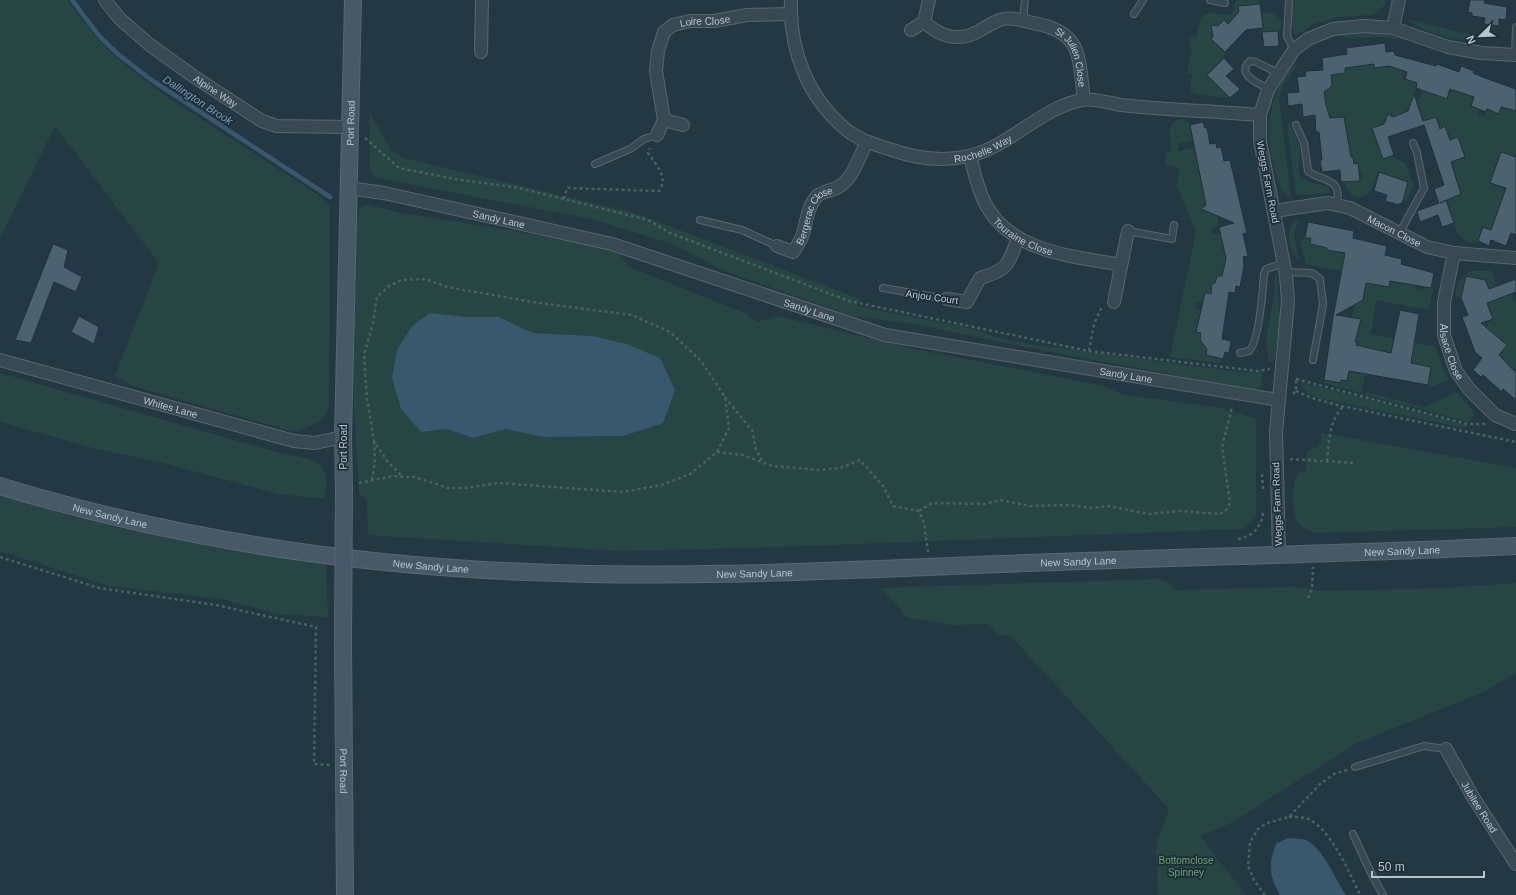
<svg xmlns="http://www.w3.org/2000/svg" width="1516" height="895" viewBox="0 0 1516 895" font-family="Arial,sans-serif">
  <rect width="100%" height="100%" fill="#243844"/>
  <path fill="#274543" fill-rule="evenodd" d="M 0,0 L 67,0 L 105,48 L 140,77 L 173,101 L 317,194 L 330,205 L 329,408 C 321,423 310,427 294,432 L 133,386 L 115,376 L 159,263 L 55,126 L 0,238 Z
    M 1236,0 L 1260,0 L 1259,3 L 1239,6 L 1239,13 L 1228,24 L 1224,20 C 1218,26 1216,33 1211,39 L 1225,52 L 1224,58 L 1207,75 L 1230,98 L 1194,94 L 1190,89 L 1192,74 L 1187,73 L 1192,48 L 1189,46 L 1191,36 L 1196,37 L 1201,17 L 1209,13 L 1232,15 Z
    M 1293,0 L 1386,0 L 1385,5 L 1373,15 L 1338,17 L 1314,24 L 1295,36 L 1291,16 Z
    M 1268,12 L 1280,18 L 1282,25 L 1278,31 L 1262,32 L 1261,13 Z
    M 1408,19 L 1471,35 L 1469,41 C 1453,39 1419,32 1408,19 Z
    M 1373,33 L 1400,37 L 1401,40 L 1380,37 L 1344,38 L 1345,35 Z
    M 1295,64 L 1297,65 L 1284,84 L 1279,98 L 1291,198 C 1280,192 1278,181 1275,170 C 1264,130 1267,96 1295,64 Z
    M 1374,64 L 1375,68 L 1395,65 L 1395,68 L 1405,71 L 1403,79 L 1418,83 L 1413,98 L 1419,100 L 1423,90 L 1424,93 L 1441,89 L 1439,96 L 1447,99 L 1450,89 L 1474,96 L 1471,106 L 1480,109 L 1478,114 L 1485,117 L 1488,105 L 1492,103 L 1490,110 L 1499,114 L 1501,107 L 1516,111 L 1516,157 L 1500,152 L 1490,183 L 1502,187 L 1505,191 L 1502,198 L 1505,199 L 1501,212 L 1497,212 L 1491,230 L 1483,227 L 1478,241 L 1482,242 C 1455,249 1453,219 1446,200 L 1461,194 L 1452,162 L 1464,157 L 1465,151 L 1446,142 L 1449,135 L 1445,126 L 1440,129 L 1436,117 L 1423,121 L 1421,115 L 1394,117 L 1390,115 L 1386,120 L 1387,123 L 1373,128 L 1383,159 L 1394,155 L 1395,158 L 1405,163 L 1413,185 L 1406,202 L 1399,200 L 1408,182 L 1378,171 C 1373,184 1372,200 1355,197 L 1346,188 L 1345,182 L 1361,180 L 1362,172 L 1359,170 L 1358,163 L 1354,164 L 1353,157 L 1339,159 L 1345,149 L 1349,148 L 1344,117 L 1326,119 L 1327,107 L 1318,89 L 1323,79 L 1321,70 L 1333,75 L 1345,73 L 1345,68 Z
    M 369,111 L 390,149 L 404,158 L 635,213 L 860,299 L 857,306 L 974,329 L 997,338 L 1036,345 L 1240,372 L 1262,372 L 1261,387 L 1252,390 L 1242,388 L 1015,345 L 914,324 L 853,316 L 727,272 L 669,243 L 591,219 L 377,178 L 370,171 Z
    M 1182,119 L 1189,123 L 1193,140 L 1178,144 L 1179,151 L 1198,147 L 1199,152 L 1195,153 L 1197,161 L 1216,210 L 1219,226 L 1211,228 L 1212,235 L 1225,232 L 1223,248 L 1228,268 L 1222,276 L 1217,276 L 1215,283 L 1212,284 L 1212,294 L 1204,302 L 1196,301 L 1195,309 L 1212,313 L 1210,320 L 1199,318 L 1196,332 L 1205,334 L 1201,338 L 1202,343 L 1208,344 L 1206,355 L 1223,359 L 1221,363 L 1170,357 L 1196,232 L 1177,186 L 1180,168 L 1164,164 L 1167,152 L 1172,151 C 1170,138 1165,122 1182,119 Z
    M 1287,124 L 1290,124 C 1292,131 1297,137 1299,144 C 1303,175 1286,176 1326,186 L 1331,193 L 1296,195 Z
    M 367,204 L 401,213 L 509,230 L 609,249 L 624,258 L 627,266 L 745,313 L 757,322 L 777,316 L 910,348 L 1104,386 L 1123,395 L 1216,407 L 1256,418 L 1256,515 L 1242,529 L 779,547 L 620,551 L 368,535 L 367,501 L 359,493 L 352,368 L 355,224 L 359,209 ZM 466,317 L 499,317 L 533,333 L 593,336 L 627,344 L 660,358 L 623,436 L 543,437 L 506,429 L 473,438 L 447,429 L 421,432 Z
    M 1296,220 L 1298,222 L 1294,233 L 1299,261 C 1288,250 1284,233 1296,220 Z
    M 1335,229 L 1362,256 L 1382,280 L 1381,286 L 1389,287 L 1390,280 L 1416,285 L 1415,289 L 1423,291 L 1425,287 L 1433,289 L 1429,310 L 1376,300 L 1371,334 L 1436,347 L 1443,370 L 1449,380 L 1428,388 L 1431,367 L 1380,358 L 1382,351 L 1371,348 L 1361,393 L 1324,383 L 1324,380 L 1341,383 L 1341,380 L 1347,381 L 1357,342 L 1350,340 L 1352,318 L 1360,275 L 1306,264 L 1300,240 L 1305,238 L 1311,238 L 1310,244 L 1325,247 L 1328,243 L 1327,250 L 1331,251 Z
    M 1472,271 L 1492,271 L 1501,297 L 1512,294 L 1514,301 L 1516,301 L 1516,373 L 1506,365 L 1504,359 L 1498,356 L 1507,345 L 1500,339 L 1496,344 L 1480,329 L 1488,326 L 1487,321 L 1493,319 L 1483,310 L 1487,284 L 1485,280 L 1467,276 L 1461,298 L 1455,297 C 1457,284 1459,275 1472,271 Z
    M 1274,274 L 1277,274 L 1280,321 L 1274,363 L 1269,362 L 1266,340 L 1275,289 Z
    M 0,373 L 280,453 C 295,457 325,457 326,477 C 327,484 325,492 324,499 L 278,494 L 167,464 L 93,448 L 0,422 Z
    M 1301,382 L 1467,425 L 1465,428 L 1318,398 C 1310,394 1303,392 1301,382 Z
    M 1367,392 L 1424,407 L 1456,392 L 1475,413 L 1469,422 L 1366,395 Z
    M 1322,433 L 1516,468 L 1516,527 L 1316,533 C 1310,531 1303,529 1299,524 C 1291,515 1291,480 1299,472 L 1306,471 L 1307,451 C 1319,448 1321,445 1322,433 Z
    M 0,496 L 106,525 L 216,548 L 326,563 L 328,617 L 278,614 L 221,599 L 109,586 L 0,551 Z
    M 1158,579 L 1170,583 L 1174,590 L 1295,587 L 1325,591 L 1405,589 L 1447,588 L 1516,583 L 1516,672 L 1484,692 L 1355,744 L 1233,822 L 1200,836 L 1246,895 L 1158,895 L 1156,845 L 1169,809 L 1011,636 L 999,635 L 987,624 L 950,625 L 906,617 L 898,606 L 879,588 Z"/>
  <path fill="#37586d" d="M 430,313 L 466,317 L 499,317 L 533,333 L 593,336 L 627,344 L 660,358 L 675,390 L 663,423 L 623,436 L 543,437 L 506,429 L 473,438 L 447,429 L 421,432 L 401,409 L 392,378 L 397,350 L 412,326 Z
    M 1288,838 C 1293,839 1301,838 1306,840 C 1323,848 1335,879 1346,895 L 1280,895 C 1269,876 1268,864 1276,844 Z"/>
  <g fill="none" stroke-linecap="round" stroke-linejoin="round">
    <path stroke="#37586d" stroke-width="4.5" d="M 72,0 L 100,37 L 119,55 L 150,79 L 330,197"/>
  </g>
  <path fill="#4d6270" stroke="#20303b" d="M 1470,0 L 1485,0 L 1484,3 L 1507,7 L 1506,20 L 1499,19 L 1499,26 L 1484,24 L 1485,18 L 1472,16 L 1472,13 L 1468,12 Z
    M 1260,4 L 1263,28 L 1246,30 L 1225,52 L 1211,39 L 1213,37 L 1211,25 L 1218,26 L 1224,20 L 1228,24 L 1239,12 L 1238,6 Z
    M 1278,31 L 1279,46 L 1264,47 L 1262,32 Z
    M 1385,43 L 1386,52 L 1394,51 L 1395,55 L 1436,66 L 1437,64 L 1459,72 L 1461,66 L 1474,71 L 1473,73 L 1485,78 L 1516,89 L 1516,111 L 1501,107 L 1499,114 L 1487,109 L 1486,112 L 1471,106 L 1474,97 L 1450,89 L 1447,99 L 1416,88 L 1417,83 L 1405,79 L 1407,72 L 1389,66 L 1374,68 L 1374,64 L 1345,68 L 1345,73 L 1331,75 L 1332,86 L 1324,92 L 1326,105 L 1330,118 L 1344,117 L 1351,157 L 1353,157 L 1354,164 L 1358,163 L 1360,181 L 1341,182 L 1340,170 L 1322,172 L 1320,160 L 1322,160 L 1319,132 L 1316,132 L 1315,115 L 1303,117 L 1302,104 L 1288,106 L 1287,93 L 1299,92 L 1297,77 L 1306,76 L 1305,71 L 1323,70 L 1322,58 L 1347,54 L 1346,48 Z
    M 1224,58 L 1234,69 L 1226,76 L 1240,89 L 1230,98 L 1207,75 Z
    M 1414,94 L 1423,121 L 1436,117 L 1440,129 L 1445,126 L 1450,140 L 1458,137 L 1465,157 L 1451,162 L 1461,194 L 1440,203 L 1446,200 L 1454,223 L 1442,227 L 1438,215 L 1420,222 L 1417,211 L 1439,203 L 1434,189 L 1444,185 L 1424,125 L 1388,137 L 1394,155 L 1383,159 L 1372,128 L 1384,124 L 1388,114 L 1393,117 L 1408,111 Z
    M 1203,122 L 1205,128 L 1207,128 L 1210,144 L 1216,143 L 1217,148 L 1221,147 L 1224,161 L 1230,160 L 1247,233 L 1243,234 L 1248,256 L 1243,257 L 1244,265 L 1240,287 L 1236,286 L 1235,293 L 1229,292 L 1222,339 L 1231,341 L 1229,353 L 1225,352 L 1223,359 L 1206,355 L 1207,349 L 1200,340 L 1201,333 L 1196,332 L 1205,293 L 1211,294 L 1212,284 L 1215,283 L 1217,276 L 1222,276 L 1226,259 L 1219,227 L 1234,223 L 1201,209 L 1206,205 L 1190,125 Z
    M 1501,152 L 1516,157 L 1516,235 L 1511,233 L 1506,246 L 1491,240 L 1489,246 L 1478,241 L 1483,227 L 1491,230 L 1506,188 L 1490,183 Z
    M 1379,172 L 1408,182 L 1402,204 L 1400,203 L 1399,205 L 1385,201 L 1387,195 L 1374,191 Z
    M 1308,222 L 1354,231 L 1353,238 L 1387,246 L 1385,255 L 1402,259 L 1401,264 L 1434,273 L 1431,288 L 1390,281 L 1389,287 L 1366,283 L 1363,300 L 1336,315 L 1361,319 L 1355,342 L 1357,342 L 1356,345 L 1391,353 L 1400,310 L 1419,314 L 1411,363 L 1431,367 L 1428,385 L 1349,371 L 1347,381 L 1341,380 L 1341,383 L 1324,380 L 1333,317 L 1345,253 L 1327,250 L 1327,248 L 1310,244 L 1311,238 L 1305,238 Z
    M 53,244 L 68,250 L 64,267 L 82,277 L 76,292 L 54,282 L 31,343 L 15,340 Z
    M 1466,276 L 1485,280 L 1489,289 L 1516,279 L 1516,292 L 1487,303 L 1493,319 L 1481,323 L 1507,345 L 1499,355 L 1516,373 L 1516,400 L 1503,389 L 1502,392 L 1483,375 L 1481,377 L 1473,370 L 1482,358 L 1475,352 L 1462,317 L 1468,315 L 1461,298 Z
    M 79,316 L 99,327 L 94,344 L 71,332 Z"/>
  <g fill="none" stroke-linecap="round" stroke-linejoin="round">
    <g stroke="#576771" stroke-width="8">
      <path id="lane" d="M 1210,0 L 1225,3
        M 1289,0 L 1287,36 L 1294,50
        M 1134,14 L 1143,0
        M 1023,20 L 1025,0
        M 1515,55 L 1516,27
        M 1269,89 C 1259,84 1235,74 1250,61 L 1256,62 L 1278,73
        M 1296,125 L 1304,143 L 1308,171 C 1319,181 1345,177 1336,205
        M 595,164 L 630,149 L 644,139 L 657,135
        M 700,220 L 742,230 L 777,246
        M 1128,231 L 1172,239 L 1174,225
        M 1399,234 L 1424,188 L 1417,153 L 1413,143
        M 1285,272 L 1312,273 L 1320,279 L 1323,304 L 1313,360
        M 883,288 L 947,299
        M 1240,353 L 1249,351 C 1259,342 1263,288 1264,274 L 1266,269 L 1284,263
        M 1355,767 L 1424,746 L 1446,749
        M 1353,834 L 1372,875 L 1383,895"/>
    </g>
    <g stroke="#576771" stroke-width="14">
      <g id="street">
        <path id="s1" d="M 105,0 L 119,18 L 150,45 L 196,78 L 262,121 L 277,126 L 350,127"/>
        <path id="s2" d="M 791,0 C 789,50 808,99 848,131 C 861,141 877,145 892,150 C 918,159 942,162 969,156 C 1011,146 1040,108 1082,100 C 1094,98 1109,103 1121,105 C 1167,110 1214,111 1260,115"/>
        <path id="s3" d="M 924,22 C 940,36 958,43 979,31 C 986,27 995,21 1003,19 C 1012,17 1024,21 1033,23 C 1083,32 1078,56 1084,99"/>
        <path d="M 1393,28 L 1399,0"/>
        <path d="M 911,30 L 924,22 L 929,0"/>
        <path d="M 481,52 L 482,0"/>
        <path d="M 664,120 L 683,125"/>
        <path id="s4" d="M 657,135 L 664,120 L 656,71 L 658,51 L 664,32 L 673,25 L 690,21 L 714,21 L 747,15 L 790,14"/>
        <path id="s5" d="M 970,156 C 974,172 978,190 986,205 C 1012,253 1074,256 1121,265"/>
        <path id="s6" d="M 349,188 L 384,193 L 612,244 L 885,335 L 1278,400"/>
        <path id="s7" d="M 1274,211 L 1328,203 L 1350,208 L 1427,247 L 1454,253 L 1516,258"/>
        <path id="s8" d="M 777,246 L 793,252 C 796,248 799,243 801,239 C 807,225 806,208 817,196 C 824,190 833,191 840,186 C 853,178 860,155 867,142"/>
        <path id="s9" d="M 1454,253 L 1444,302 L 1444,335 L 1456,371 L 1469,389 L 1495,415 L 1516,424"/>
        <path d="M 947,299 L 967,302 L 980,278 C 1008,270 1008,265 1018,238"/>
        <path d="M 1114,302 L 1128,231"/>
        <path id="s10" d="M 0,360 L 294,441 L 315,443 L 343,437"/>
        <path d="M 1279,554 L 1276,432 L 1288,301 L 1286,275 L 1260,141 L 1260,115 L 1268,90 L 1294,50 L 1308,39 L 1333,29 L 1364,26 L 1393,28 L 1448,47 L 1481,53 L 1516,55"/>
        <path id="s11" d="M 1446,749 L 1473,797 L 1516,864"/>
      </g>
    </g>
    <g stroke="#576771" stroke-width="18">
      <g id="secondary">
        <path id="s12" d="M 0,486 C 171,538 350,565 528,572 C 686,579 845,570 1003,564 C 1174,557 1345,554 1516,546"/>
        <path id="s13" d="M 344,489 L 343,437 L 353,0"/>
        <path id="s14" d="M 343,642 L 345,895"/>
      </g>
    </g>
    <path stroke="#476360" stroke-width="2.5" stroke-dasharray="3 3" stroke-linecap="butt" d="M 365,138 L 399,168 L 455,179 L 519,188 L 564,199 L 648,220 L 670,233 L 849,301 L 1089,351 L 1257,371 L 1270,369
      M 564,199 L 567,188 L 659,191 C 669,177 656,165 648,153 L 650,148
      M 1089,351 L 1094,324 L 1102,306
      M 1296,379 L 1467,424 L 1486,424
      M 1296,391 L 1312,398 L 1337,405 L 1516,442
      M 1293,394 L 1296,391 L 1296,377
      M 725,397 L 753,432 L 755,447 L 763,463
      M 717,452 L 743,455 L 772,466 L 819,470 L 840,468 L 860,460 L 883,486 L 893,506 L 919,511 L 924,523 L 928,552
      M 1290,459 L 1353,463
      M 1327,461 C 1329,440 1329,422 1343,406
      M 1262,474 L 1263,489
      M 372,480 L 375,461 L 374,441
      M 359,483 L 393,476 L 403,477 L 415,477 L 448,488 L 466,488 L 498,483 L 623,492 L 662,485 L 690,474 L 717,452 L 729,428 L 725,397 L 701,361 L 670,332 L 632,315 L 539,303 L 447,287 L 426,279 L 402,280 L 389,286 L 377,297 L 373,323 L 364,355 L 367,399 L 374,441 L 387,461 L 403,477
      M 919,511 L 932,503 L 984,504 L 1001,500 L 1030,506 L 1071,505 L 1089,508 L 1109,506 L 1148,514 L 1180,511 L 1220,514 L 1226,510 L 1230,503 L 1222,447 L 1232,407
      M 1238,539 C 1252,537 1262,527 1263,512
      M 0,557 L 99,588 L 216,605 L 316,627 L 314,764 L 330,765
      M 1308,598 L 1312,589 L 1313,567
      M 1289,817 C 1294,817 1300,817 1305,818 C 1329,824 1350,874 1360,895
      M 1265,895 L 1254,880 L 1248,866 L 1250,842 L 1258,829 L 1267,823 L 1289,817 L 1320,784 L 1334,774 L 1347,770"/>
    <use href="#lane" stroke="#394954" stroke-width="6"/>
    <use href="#street" stroke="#394954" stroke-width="12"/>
    <use href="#secondary" stroke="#475967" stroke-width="16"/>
    <g stroke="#576771" stroke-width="18" stroke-linecap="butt">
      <path id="secondary-bridge" d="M 343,642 L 344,489"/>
    </g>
    <use href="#secondary-bridge" stroke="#475967" stroke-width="16"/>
  </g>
  <g text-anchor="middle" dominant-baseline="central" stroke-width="3.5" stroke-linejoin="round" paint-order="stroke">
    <g font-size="10" fill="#b6c4cd" stroke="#1e2e39">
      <text stroke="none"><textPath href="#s4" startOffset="150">Loire Close</textPath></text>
      <text stroke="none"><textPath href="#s3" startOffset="175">St Julien Close</textPath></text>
      <text stroke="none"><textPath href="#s1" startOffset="144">Alpine Way</textPath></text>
      <text stroke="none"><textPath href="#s13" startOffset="366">Port Road</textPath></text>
      <text stroke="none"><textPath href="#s2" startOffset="290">Rochelle Way</textPath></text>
      <text transform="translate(1268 182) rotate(79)">Weggs Farm Road</text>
      <text stroke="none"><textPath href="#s8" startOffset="61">Bergerac Close</textPath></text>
      <text stroke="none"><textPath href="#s6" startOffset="153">Sandy Lane</textPath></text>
      <text stroke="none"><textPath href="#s7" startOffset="127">Macon Close</textPath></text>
      <text stroke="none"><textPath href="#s5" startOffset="102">Touraine Close</textPath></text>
      <text transform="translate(932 297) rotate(8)">Anjou Court</text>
      <text stroke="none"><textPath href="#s6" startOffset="477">Sandy Lane</textPath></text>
      <text stroke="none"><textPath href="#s9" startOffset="101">Alsace Close</textPath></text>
      <text stroke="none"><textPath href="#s6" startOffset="801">Sandy Lane</textPath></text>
      <text stroke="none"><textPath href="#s10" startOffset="177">Whites Lane</textPath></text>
      <text transform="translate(343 447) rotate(-90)">Port Road</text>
      <text transform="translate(1277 504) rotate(-92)">Weggs Farm Road</text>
      <text stroke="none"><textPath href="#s12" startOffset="114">New Sandy Lane</textPath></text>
      <text stroke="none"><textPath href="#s12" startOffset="1411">New Sandy Lane</textPath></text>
      <text stroke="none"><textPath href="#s12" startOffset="1087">New Sandy Lane</textPath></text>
      <text stroke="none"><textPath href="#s12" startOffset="439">New Sandy Lane</textPath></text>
      <text stroke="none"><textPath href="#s12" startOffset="763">New Sandy Lane</textPath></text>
      <text stroke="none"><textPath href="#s14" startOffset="129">Port Road</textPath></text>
      <text stroke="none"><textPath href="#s11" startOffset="67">Jubilee Road</textPath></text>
    </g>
    <g font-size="10" fill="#6ca06d" stroke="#1e2e39">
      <text x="1186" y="860">Bottomclose<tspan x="1186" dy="12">Spinney</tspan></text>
    </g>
    <g font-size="11" font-style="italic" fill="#749bb3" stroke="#1e2e39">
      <text transform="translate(198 100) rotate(33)">Dallington Brook</text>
    </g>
  </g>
  <g transform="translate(1480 36) rotate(247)" stroke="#1e2e39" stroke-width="3" paint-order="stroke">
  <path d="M0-3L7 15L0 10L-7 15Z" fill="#b6c4cd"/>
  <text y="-6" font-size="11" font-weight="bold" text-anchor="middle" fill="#b6c4cd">N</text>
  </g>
  <path d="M1372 871v6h112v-6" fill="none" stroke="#b6c4cd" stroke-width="2"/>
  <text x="1378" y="871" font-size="12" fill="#b6c4cd" stroke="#1e2e39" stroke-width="3" paint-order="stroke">50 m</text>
</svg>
